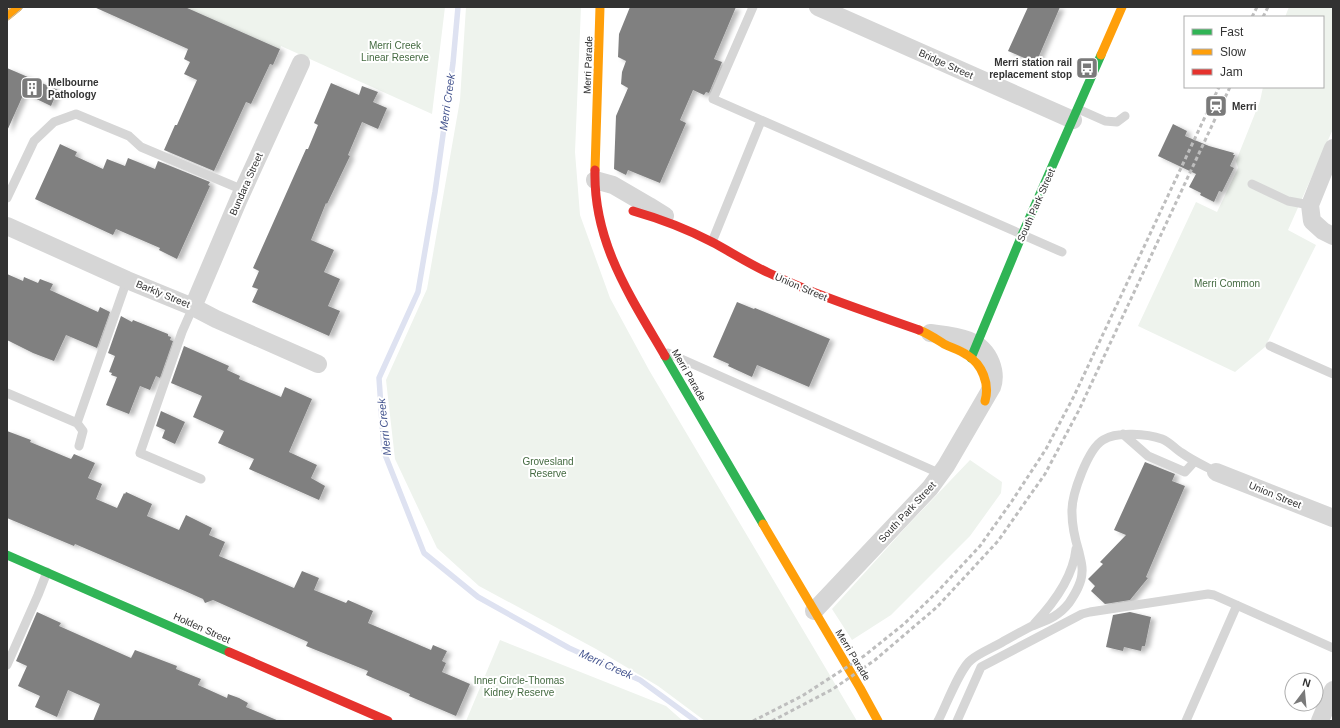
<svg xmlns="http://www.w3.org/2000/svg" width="1340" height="728" viewBox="0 0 1340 728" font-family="Helvetica,sans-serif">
  <defs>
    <filter id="shadow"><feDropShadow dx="4.5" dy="2.5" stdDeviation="2" flood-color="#0004"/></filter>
  </defs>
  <rect width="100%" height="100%" fill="#fff"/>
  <path fill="#eef3ed" d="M 185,7 L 445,7 L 432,114 L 281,46 L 280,49 Z
    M 466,7 L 581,7 L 575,152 L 580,215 L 610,298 L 649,370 L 857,721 L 705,721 L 658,686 L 596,649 L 479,586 L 437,548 L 395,459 L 386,380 L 427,289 L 460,100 Z
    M 1289,7 L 1333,7 L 1333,129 L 1288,230 L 1316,245 L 1265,347 L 1235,372 L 1138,326 L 1196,202 L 1217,212 L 1238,168 L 1236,161 L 1260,101 L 1263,87 L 1323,87 L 1323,17 L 1285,17 Z
    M 970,460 L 1002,482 L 1001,493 L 970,536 L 891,615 L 852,640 L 832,609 L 906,527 Z
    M 500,640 L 666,706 L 683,721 L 466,721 Z"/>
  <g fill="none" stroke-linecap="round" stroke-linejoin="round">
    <path stroke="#dee2f1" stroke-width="5.5" d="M 458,7 L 453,63 L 435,192 L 418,292 L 379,378 L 384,452 L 424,553 L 478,597 L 569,648 L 640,680 L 696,721"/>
  </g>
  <path fill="#808080" filter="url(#shadow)" d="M 94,7 L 185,7 L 280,49 L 273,65 L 270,64 L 251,104 L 246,102 L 214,171 L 164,150 L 175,125 L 177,125 L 197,80 L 184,74 L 190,62 L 184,59 L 188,49 Z
    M 630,7 L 736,7 L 714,59 L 722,62 L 709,93 L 706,92 L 704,95 L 693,90 L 680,120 L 686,123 L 660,183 L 628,170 L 626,175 L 614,169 L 616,116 L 628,88 L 621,84 L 622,72 L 626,61 L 618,57 L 619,34 Z
    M 1028,7 L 1060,7 L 1036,63 L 1008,51 Z
    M 7,68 L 58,90 L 51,106 L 24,93 L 7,131 Z
    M 331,83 L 359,95 L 362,86 L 378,92 L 373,102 L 387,108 L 378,129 L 362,122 L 348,155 L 350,156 L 327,204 L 326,203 L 311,240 L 334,250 L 324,272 L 340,279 L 328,306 L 340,311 L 329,336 L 252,302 L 258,289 L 252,287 L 259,271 L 253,268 L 306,149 L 308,149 L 318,125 L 314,123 Z
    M 1173,124 L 1187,131 L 1185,136 L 1209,146 L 1234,153 L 1233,155 L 1235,155 L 1230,166 L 1234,168 L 1222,192 L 1219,191 L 1214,202 L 1200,195 L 1201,193 L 1189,187 L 1196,174 L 1158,156 Z
    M 60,144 L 77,152 L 75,156 L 103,169 L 107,159 L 125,166 L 128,158 L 155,169 L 158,161 L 210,182 L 208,185 L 210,186 L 177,259 L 159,250 L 160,248 L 116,229 L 113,235 L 35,199 Z
    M 7,274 L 23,281 L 24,277 L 38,283 L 40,279 L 53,284 L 50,290 L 98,312 L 100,307 L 110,312 L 97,348 L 66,335 L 54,361 L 33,353 L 7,340 Z
    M 737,302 L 754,309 L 755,308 L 830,339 L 809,387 L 757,365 L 752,377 L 728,366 L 729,364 L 713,357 Z
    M 121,316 L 132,322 L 133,320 L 168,334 L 168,336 L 171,337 L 170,340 L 173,341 L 160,378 L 156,376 L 150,390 L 140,386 L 129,414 L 106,405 L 117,377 L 111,375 L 112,373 L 109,372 L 115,356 L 108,353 Z
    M 184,346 L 229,366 L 227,370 L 240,376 L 239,379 L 281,397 L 285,387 L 312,399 L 289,452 L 317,465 L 311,478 L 325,486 L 319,500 L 249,469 L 254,459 L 218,443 L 224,431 L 193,417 L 202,396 L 171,383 Z
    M 161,411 L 185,422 L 175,444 L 162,438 L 165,430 L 156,426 Z
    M 7,431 L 31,440 L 30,442 L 71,459 L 74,454 L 95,463 L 88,478 L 102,484 L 96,499 L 117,508 L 124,493 L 125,494 L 126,492 L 152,504 L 147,516 L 179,530 L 186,515 L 212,528 L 209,535 L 225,542 L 219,556 L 294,588 L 302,571 L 319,578 L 314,590 L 346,603 L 348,600 L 373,611 L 368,623 L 431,650 L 433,645 L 447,651 L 442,661 L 446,663 L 442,672 L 470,684 L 456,716 L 409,696 L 410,694 L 366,675 L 368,671 L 306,646 L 308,642 L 256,619 L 213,600 L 205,603 L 203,599 L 185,591 L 75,544 L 74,546 L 7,518 Z
    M 1145,462 L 1175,474 L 1172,481 L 1185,486 L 1146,577 L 1148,578 L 1130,600 L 1105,604 L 1091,591 L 1095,586 L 1088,579 L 1103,564 L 1100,562 L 1126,535 L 1114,530 Z
    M 37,612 L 61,623 L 59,626 L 131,658 L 135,650 L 177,666 L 176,669 L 201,679 L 198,685 L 227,698 L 228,694 L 239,698 L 248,703 L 246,707 L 279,721 L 93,721 L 100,704 L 68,690 L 57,717 L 35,707 L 40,696 L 18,686 L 27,666 L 16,661 Z
    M 1130,612 L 1151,617 L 1145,646 L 1142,646 L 1141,651 L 1124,647 L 1123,651 L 1106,647 L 1113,615 Z"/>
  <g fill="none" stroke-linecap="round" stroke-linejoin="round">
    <path stroke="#d6d6d6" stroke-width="9" d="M 753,7 L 713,99 L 1062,252
      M 1078,109 L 1105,121 L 1117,122 L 1125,116
      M 1252,184 L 1288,201 L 1310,205
      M 7,198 L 34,141 L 54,122 L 76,114 L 129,136 L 141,147 L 243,190
      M 712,242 L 761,121
      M 193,307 L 182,332 L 140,453 L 201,479
      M 1270,346 L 1333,374
      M 668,353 L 941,474
      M 7,393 L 77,423 L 127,280
      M 77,423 L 83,431 L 79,446
      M 1123,434 L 1148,456 L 1185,472 L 1195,461
      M 1034,624 C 1053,604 1073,578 1076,549
      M 7,665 L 38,595 L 47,572
      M 938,721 C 945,708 960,668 971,660 C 978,654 988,650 997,645 C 1008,639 1020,632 1032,626 C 1047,620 1058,617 1069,603 C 1075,594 1082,583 1082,572 C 1083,566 1080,558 1079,552 C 1075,539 1072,526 1072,513 C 1071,495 1088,449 1103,440 C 1117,431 1148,434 1162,439 C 1170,442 1175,449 1182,453 C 1193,461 1205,466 1216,472
      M 957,721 L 981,667 L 1082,614 L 1090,612 L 1208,594 L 1214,595 L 1333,648
      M 1186,721 L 1237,605"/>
    <path stroke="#d6d6d6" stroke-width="18" d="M 818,7 L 1073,120
      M 1333,148 L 1310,205 L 1312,221 L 1323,231 L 1333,236
      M 595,180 L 613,185 L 649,206 L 665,216
      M 7,226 L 127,280 L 193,307 L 216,319 L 318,364
      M 193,307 L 238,201 L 301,63
      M 1216,472 L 1333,518
      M 814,611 L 930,488 L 946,466 L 992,387 C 995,379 994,371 991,363 C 981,337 954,336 930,333
      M 1320,721 L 1333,690"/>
    <path stroke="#30b455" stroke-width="9" d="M 665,356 L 763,524
      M 971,358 L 1022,235 L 1101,55
      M 7,555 L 229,652"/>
    <path stroke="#ff9f0a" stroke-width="9" d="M 7,16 L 18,7
      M 1101,55 L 1122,7
      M 595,170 L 600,7
      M 919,330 C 929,334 936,339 944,344 C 952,348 960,350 967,355 C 982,364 990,384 985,401
      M 763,524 L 860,688 L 878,721"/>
    <path stroke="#e5322d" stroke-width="9" d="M 595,170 C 593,242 630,296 665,356
      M 633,211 C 661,219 687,229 712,242 C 731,252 749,264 769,273 C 818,296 868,312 919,330
      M 229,652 L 388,721"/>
    <path stroke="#bebebe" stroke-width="1" d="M 7,11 L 12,7
      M 7,21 L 24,7"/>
    <path stroke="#bebebe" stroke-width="3" stroke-dasharray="4 3" stroke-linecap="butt" d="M 1252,17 L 1257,7
      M 1263,17 L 1268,7
      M 753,721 L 802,696 L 864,656 L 904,624 L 938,591 L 980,546 L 1012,501 L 1046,449 L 1074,396 L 1219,87
      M 772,721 L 833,689 L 875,660 L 937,607 L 998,541 L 1045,474 L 1079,410 L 1230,87"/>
  </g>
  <defs>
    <g id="bus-square" transform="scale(1.15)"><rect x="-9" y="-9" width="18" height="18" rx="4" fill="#7a7a7a" stroke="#fff"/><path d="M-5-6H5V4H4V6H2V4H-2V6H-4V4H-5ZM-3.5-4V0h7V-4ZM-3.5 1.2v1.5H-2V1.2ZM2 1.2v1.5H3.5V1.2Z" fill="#fff"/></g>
    <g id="building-square" transform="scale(1.15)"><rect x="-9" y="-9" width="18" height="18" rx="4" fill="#7a7a7a" stroke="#fff"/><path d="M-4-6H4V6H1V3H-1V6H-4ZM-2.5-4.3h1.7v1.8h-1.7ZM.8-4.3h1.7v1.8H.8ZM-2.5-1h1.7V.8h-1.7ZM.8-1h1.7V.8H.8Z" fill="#fff"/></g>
    <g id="station-square" transform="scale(1.15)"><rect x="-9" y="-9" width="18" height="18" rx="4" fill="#7a7a7a" stroke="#fff"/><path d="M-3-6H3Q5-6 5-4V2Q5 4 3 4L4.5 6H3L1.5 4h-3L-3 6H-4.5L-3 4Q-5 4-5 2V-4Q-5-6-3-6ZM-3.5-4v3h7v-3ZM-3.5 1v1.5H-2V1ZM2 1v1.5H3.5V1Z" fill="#fff"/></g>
  </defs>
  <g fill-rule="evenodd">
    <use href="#bus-square" x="1087" y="68"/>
    <use href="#building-square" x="32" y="88"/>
    <use href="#station-square" x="1216" y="106"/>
  </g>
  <g text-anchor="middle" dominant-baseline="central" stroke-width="4" stroke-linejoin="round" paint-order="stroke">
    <g font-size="10" fill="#456b42" stroke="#fff">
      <text x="395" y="45">Merri Creek<tspan x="395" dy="12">Linear Reserve</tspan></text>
      <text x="1227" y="283">Merri Common</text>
      <text x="548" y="461">Grovesland<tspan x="548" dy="12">Reserve</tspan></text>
      <text x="519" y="680">Inner Circle-Thomas<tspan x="519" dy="12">Kidney Reserve</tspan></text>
    </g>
    <g font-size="10" font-weight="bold" fill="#323232" stroke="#fff" text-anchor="start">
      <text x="1072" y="62" text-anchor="end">Merri station rail<tspan x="1072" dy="12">replacement stop</tspan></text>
      <text x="48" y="82">Melbourne<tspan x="48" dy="12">Pathology</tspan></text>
      <text x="1232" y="106">Merri</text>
    </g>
    <g font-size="10" fill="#323232" stroke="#fff">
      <text transform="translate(946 64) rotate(24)">Bridge Street</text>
      <text transform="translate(588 65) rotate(-88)">Merri Parade</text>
      <text transform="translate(246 184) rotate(-66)">Bundara Street</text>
      <text transform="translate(1036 205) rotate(-66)">South Park Street</text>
      <text transform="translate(801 287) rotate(23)">Union Street</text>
      <text transform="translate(163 294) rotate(22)">Barkly Street</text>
      <text transform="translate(689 375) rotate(60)">Merri Parade</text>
      <text transform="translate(1275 495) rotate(22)">Union Street</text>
      <text transform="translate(907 512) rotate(-47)">South Park Street</text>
      <text transform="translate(202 628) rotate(24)">Holden Street</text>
      <text transform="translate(853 655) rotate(59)">Merri Parade</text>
    </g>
    <g font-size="11" font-style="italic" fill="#45558f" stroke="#fff">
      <text transform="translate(447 102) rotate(-82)">Merri Creek</text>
      <text transform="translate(384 427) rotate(-96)">Merri Creek</text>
      <text transform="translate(606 664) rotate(24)">Merri Creek</text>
    </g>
  </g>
  <rect width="1340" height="728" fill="none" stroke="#323232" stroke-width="16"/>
  <rect x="1184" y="16" width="140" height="72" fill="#ffffff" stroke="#adadad"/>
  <rect x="1192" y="29" width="20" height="6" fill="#30b455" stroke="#adadad"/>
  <text x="1220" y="36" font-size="12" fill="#323232">Fast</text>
  <rect x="1192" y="49" width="20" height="6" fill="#ff9f0a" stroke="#adadad"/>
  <text x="1220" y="56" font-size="12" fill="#323232">Slow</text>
  <rect x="1192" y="69" width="20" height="6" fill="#e5322d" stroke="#adadad"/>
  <text x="1220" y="76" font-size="12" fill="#323232">Jam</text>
  <g transform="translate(1304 692) rotate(16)"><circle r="19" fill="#ffffff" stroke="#adadad"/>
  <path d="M0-3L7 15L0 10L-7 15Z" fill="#7a7a7a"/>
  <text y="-6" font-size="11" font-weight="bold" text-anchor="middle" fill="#323232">N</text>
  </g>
</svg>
